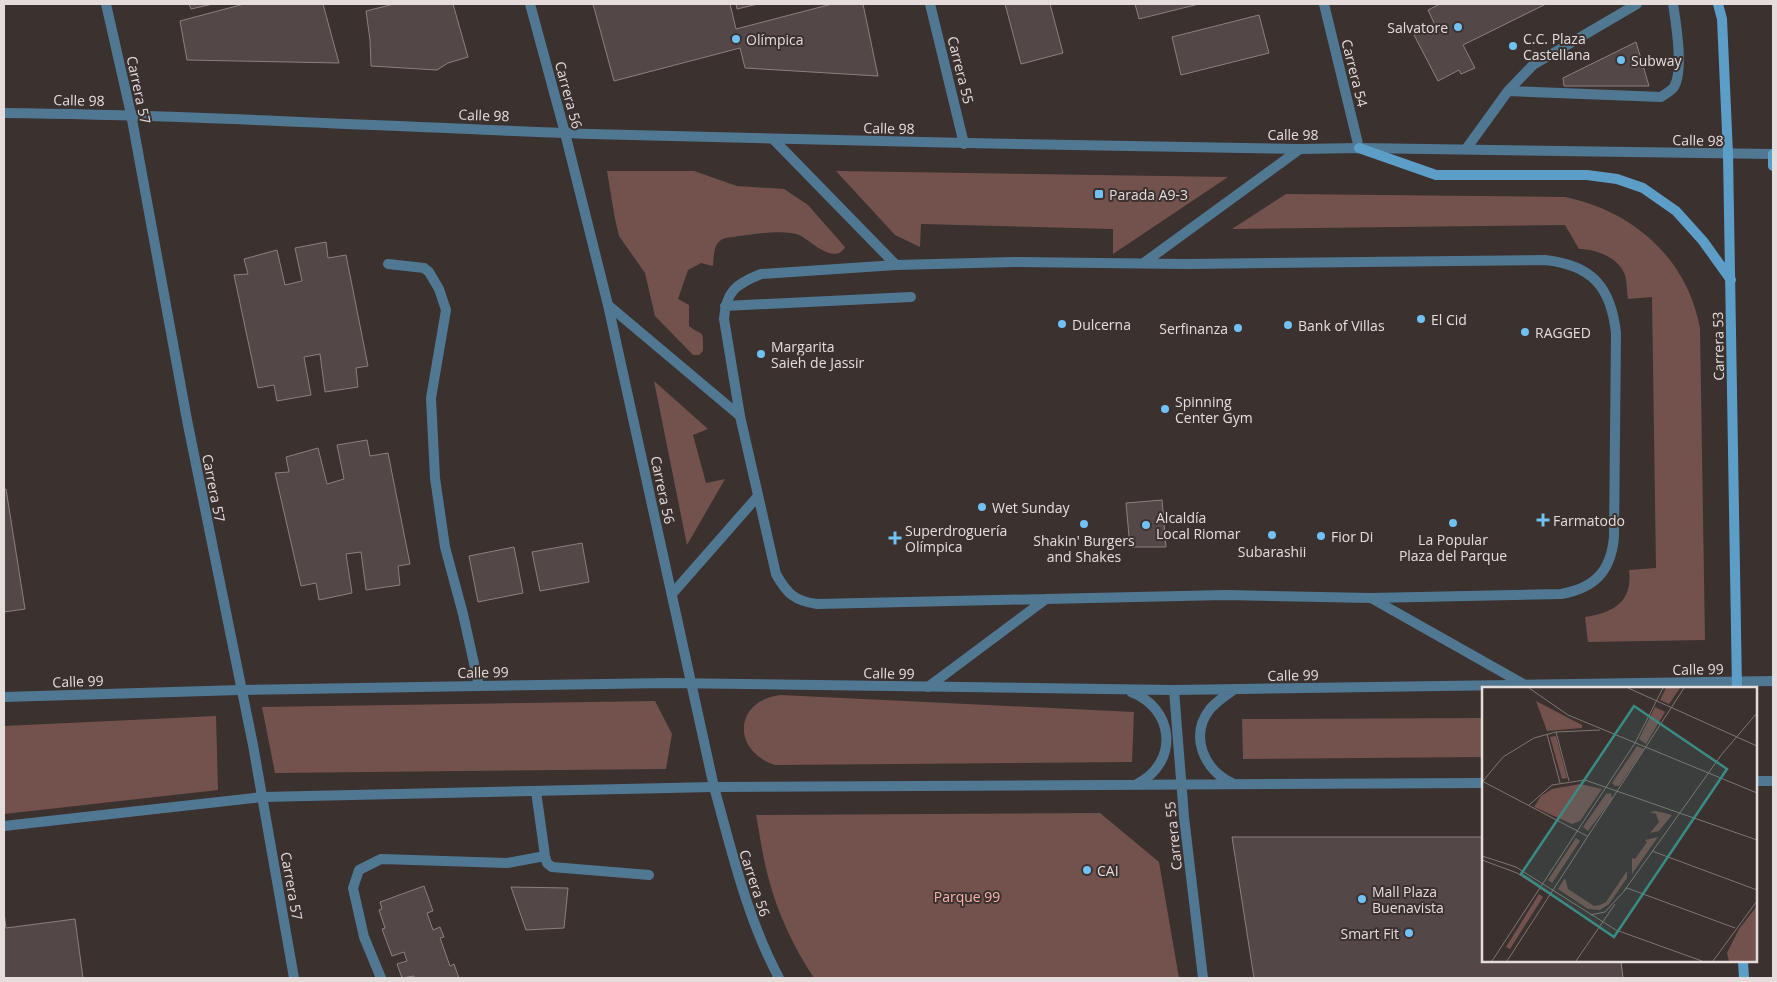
<svg xmlns="http://www.w3.org/2000/svg" width="1777" height="982" viewBox="0 0 1777 982" font-family="'Open Sans',sans-serif">
  <rect width="100%" height="100%" fill="#3b312f"/>
  <path fill="#73524e" d="M 607,171 L 694,171 L 737,186 L 784,189 L 808,205 L 845,247 C 835,266 810,240 799,235 C 783,228 743,236 725,238 C 713,242 714,255 713,266 L 701,263 L 688,270 L 678,299 L 689,305 L 689,326 C 704,338 703,327 703,351 L 699,355 L 693,355 L 655,316 L 645,273 L 619,236 L 615,219 Z
    M 836,171 L 1228,177 L 1113,254 L 1113,229 L 921,224 L 920,247 L 895,235 Z
    M 1286,194 L 1565,197 C 1633,211 1687,258 1700,328 L 1705,640 L 1588,642 L 1585,617 C 1613,613 1633,602 1629,570 L 1656,568 L 1652,297 L 1628,299 C 1627,292 1627,282 1625,275 C 1618,257 1596,249 1579,249 L 1565,225 L 1232,229 Z
    M 654,381 L 708,429 L 693,435 L 706,483 L 725,479 L 687,545 Z
    M 781,695 L 1134,712 L 1132,762 L 775,765 C 731,751 734,700 781,695 Z
    M 655,701 L 672,734 L 666,769 L 275,773 L 262,707 Z
    M 216,716 L 218,790 L 4,814 L 4,726 Z
    M 1483,718 L 1483,757 L 1243,759 L 1242,719 Z
    M 1100,813 L 1159,862 L 1179,978 L 814,978 C 794,948 778,914 769,880 C 763,859 760,836 756,815 Z"/>
  <path fill="#534847" stroke="#8c807f" d="M 189,4 L 213,4 L 191,9 Z
    M 244,4 L 323,4 L 339,63 L 187,60 L 180,21 Z
    M 394,4 L 453,4 L 468,57 L 448,63 L 437,70 L 371,66 L 370,40 L 366,11 Z
    M 593,4 L 730,4 L 736,29 L 832,4 L 863,4 L 878,76 L 745,68 L 740,48 L 614,81 Z
    M 736,4 L 758,4 L 737,9 Z
    M 1005,4 L 1050,4 L 1063,53 L 1021,64 Z
    M 1135,4 L 1199,4 L 1139,19 Z
    M 1440,4 L 1546,4 L 1463,45 L 1475,68 L 1461,74 L 1459,70 L 1438,81 L 1414,35 L 1435,25 L 1428,10 Z
    M 1259,15 L 1269,53 L 1181,75 L 1172,37 Z
    M 1636,42 L 1649,86 L 1564,86 L 1563,78 Z
    M 326,242 L 328,258 L 346,255 L 368,366 L 356,368 L 358,387 L 325,392 L 320,354 L 304,357 L 311,395 L 277,401 L 274,385 L 258,388 L 234,275 L 248,274 L 244,259 L 277,250 L 285,285 L 302,281 L 295,248 Z
    M 367,440 L 370,456 L 388,453 L 410,564 L 398,566 L 400,585 L 366,590 L 361,552 L 346,554 L 352,593 L 319,600 L 316,583 L 301,586 L 275,473 L 289,472 L 286,457 L 318,448 L 327,484 L 344,479 L 337,445 Z
    M 6,489 L 25,609 L 4,612 L 4,490 Z
    M 1162,500 L 1166,547 L 1130,547 L 1126,503 Z
    M 582,543 L 589,582 L 540,591 L 532,552 Z
    M 514,547 L 523,593 L 478,602 L 469,556 Z
    M 1232,837 L 1483,837 L 1483,961 L 1621,961 L 1623,978 L 1254,978 Z
    M 424,886 L 433,911 L 427,913 L 433,930 L 440,927 L 444,937 L 440,938 L 450,966 L 454,964 L 459,978 L 414,978 L 414,976 L 402,978 L 397,964 L 407,961 L 404,952 L 392,956 L 382,929 L 385,928 L 379,910 L 382,909 L 380,902 Z
    M 511,887 L 568,888 L 564,928 L 526,930 Z
    M 4,912 L 6,928 L 75,919 L 83,978 L 4,978 Z"/>
  <g fill="none" stroke-linecap="round" stroke-linejoin="round">
    <path stroke="#517892" stroke-width="10" d="M 1508,91 L 1661,97 C 1665,94 1671,91 1674,87 C 1684,71 1676,23 1673,4
      M 773,139 L 896,265
      M 1466,149 L 1508,91 L 1533,65 L 1637,4
      M 1145,262 L 1300,149
      M 388,264 L 424,268 L 429,272 L 439,289 L 446,310 L 431,398 L 435,478 L 445,547 L 463,614 L 479,686
      M 608,305 L 740,416
      M 725,306 L 911,297
      M 672,594 L 758,496
      M 1046,599 L 817,604 C 795,601 787,594 776,574 L 740,416 L 724,319 C 726,291 736,284 761,274 L 896,265 L 1014,262 L 1185,264 L 1545,260 C 1592,265 1611,287 1616,333 L 1614,537 C 1611,571 1595,588 1561,594 L 1371,598
      M 928,687 L 1046,599 L 1226,595 L 1371,598 L 1525,685
      M 536,791 L 545,856 L 547,863 L 552,867 L 649,875
      M 381,978 L 364,937 L 353,888 L 359,870 L 381,859 L 507,863 L 545,856"/>
    <path stroke="#517892" stroke-width="10" d="M 106,4 L 131,114 L 187,420 L 253,745 L 294,978
      M 530,4 L 565,133 L 608,305 L 714,787 C 732,852 747,918 779,978
      M 930,4 L 964,144
      M 1324,4 L 1359,148
      M 1174,690 L 1184,817 L 1203,978"/>
    <path stroke="#517892" stroke-width="10" d="M 4,113 C 199,115 394,127 590,134 C 827,141 1063,145 1300,149 L 1359,148 L 1773,154
      M 1131,692 C 1174,708 1180,762 1137,784
      M 4,697 L 240,690 L 667,683 L 1174,690 L 1773,681
      M 1756,781 L 1773,781
      M 1232,783 C 1204,770 1189,736 1210,709 C 1217,701 1226,695 1235,689
      M 4,826 L 262,797 L 714,787 L 1483,783"/>
    <path stroke="#5d9ec8" stroke-width="10" d="M 1718,4 L 1722,19 L 1728,154 L 1737,688
      M 1359,148 L 1436,175 L 1587,175 L 1617,179 L 1643,188 L 1676,211 L 1703,241 L 1731,280
      M 1773,154 L 1773,166
      M 1743,961 L 1744,978"/>
  </g>
  <g fill="#71c1f5" stroke="#3b312f" stroke-width="2">
    <circle cx="1458" cy="27" r="5"/>
    <circle cx="736" cy="39" r="5"/>
    <circle cx="1513" cy="46" r="5"/>
    <circle cx="1621" cy="60" r="5"/>
    <rect x="1094" y="189" width="10" height="10" rx="2.5"/>
    <circle cx="1421" cy="319" r="5"/>
    <circle cx="1062" cy="324" r="5"/>
    <circle cx="1288" cy="325" r="5"/>
    <circle cx="1238" cy="328" r="5"/>
    <circle cx="1525" cy="332" r="5"/>
    <circle cx="761" cy="354" r="5"/>
    <circle cx="1165" cy="409" r="5"/>
    <circle cx="982" cy="507" r="5"/>
    <path d="M1540.5 512.5h5v5h5v5h-5v5h-5v-5h-5v-5h5z"/>
    <circle cx="1453" cy="523" r="5"/>
    <circle cx="1084" cy="524" r="5"/>
    <circle cx="1146" cy="525" r="5"/>
    <circle cx="1272" cy="535" r="5"/>
    <circle cx="1321" cy="536" r="5"/>
    <path d="M892.5 530.5h5v5h5v5h-5v5h-5v-5h-5v-5h5z"/>
    <circle cx="1087" cy="870" r="5"/>
    <circle cx="1362" cy="899" r="5"/>
    <circle cx="1409" cy="933" r="5"/>
  </g>
  <g text-anchor="middle" dominant-baseline="central" stroke-width="4" stroke-linejoin="round" paint-order="stroke">
    <g font-size="14" fill="#e4dddc" stroke="#3b312f" text-anchor="start">
      <text x="1448" y="27" text-anchor="end">Salvatore</text>
      <text x="1523" y="38">C.C. Plaza<tspan x="1523" dy="16">Castellana</tspan></text>
      <text x="746" y="39">Olímpica</text>
      <text x="1631" y="60">Subway</text>
      <text x="1109" y="194">Parada A9-3</text>
      <text x="1431" y="319">El Cid</text>
      <text x="1072" y="324">Dulcerna</text>
      <text x="1298" y="325">Bank of Villas</text>
      <text x="1228" y="328" text-anchor="end">Serfinanza</text>
      <text x="1535" y="332">RAGGED</text>
      <text x="771" y="346">Margarita<tspan x="771" dy="16">Saieh de Jassir</tspan></text>
      <text x="1175" y="401">Spinning<tspan x="1175" dy="16">Center Gym</tspan></text>
      <text x="992" y="507">Wet Sunday</text>
      <text x="1156" y="517">Alcaldía<tspan x="1156" dy="16">Local Riomar</tspan></text>
      <text x="1553" y="520">Farmatodo</text>
      <text x="905" y="530">Superdroguería<tspan x="905" dy="16">Olímpica</tspan></text>
      <text x="1331" y="536">Fior Di</text>
      <text x="1453" y="539" text-anchor="middle">La Popular<tspan x="1453" dy="16">Plaza del Parque</tspan></text>
      <text x="1084" y="540" text-anchor="middle">Shakin' Burgers<tspan x="1084" dy="16">and Shakes</tspan></text>
      <text x="1272" y="551" text-anchor="middle">Subarashii</text>
      <text x="1097" y="870">CAI</text>
      <text x="1372" y="891">Mall Plaza<tspan x="1372" dy="16">Buenavista</tspan></text>
      <text x="1399" y="933" text-anchor="end">Smart Fit</text>
    </g>
    <g font-size="14" fill="#e4dddc" stroke="#3b312f">
      <text transform="translate(961 70) rotate(76)">Carrera 55</text>
      <text transform="translate(1355 73) rotate(76)">Carrera 54</text>
      <text transform="translate(139 90) rotate(78)">Carrera 57</text>
      <text transform="translate(569 95) rotate(75)">Carrera 56</text>
      <text transform="translate(79 100) rotate(1)">Calle 98</text>
      <text transform="translate(484 115) rotate(2)">Calle 98</text>
      <text transform="translate(889 128) rotate(1)">Calle 98</text>
      <text x="1293" y="134">Calle 98</text>
      <text transform="translate(1698 140) rotate(1)">Calle 98</text>
      <text transform="translate(1718 346) rotate(-91)">Carrera 53</text>
      <text transform="translate(214 488) rotate(79)">Carrera 57</text>
      <text transform="translate(663 490) rotate(78)">Carrera 56</text>
      <text transform="translate(1698 669) rotate(-1)">Calle 99</text>
      <text transform="translate(483 672) rotate(-1)">Calle 99</text>
      <text transform="translate(889 673) rotate(1)">Calle 99</text>
      <text transform="translate(1293 675) rotate(-1)">Calle 99</text>
      <text transform="translate(78 681) rotate(-2)">Calle 99</text>
      <text transform="translate(1173 836) rotate(-96)">Carrera 55</text>
      <text transform="translate(755 883) rotate(72)">Carrera 56</text>
      <text transform="translate(292 886) rotate(80)">Carrera 57</text>
    </g>
    <g font-size="14" fill="#fbb4ac" stroke="#3b312f">
      <text x="967" y="896">Parque 99</text>
    </g>
  </g>
  <g transform="translate(1482 687)">
    <rect width="275" height="275" fill="#3b312f"/>
    <path d="M 184,1 L 198,1 L 187,17 L 178,13 ZM 54,14 L 100,38 L 100,41 L 65,44 ZM 173,20 L 183,25 L 164,57 L 157,52 ZM 74,49 L 85,91 L 80,92 L 68,50 ZM 155,59 L 162,62 L 137,99 L 133,99 L 130,96 ZM 98,97 L 120,102 L 98,134 L 90,137 L 52,120 L 59,109 L 70,102 ZM 129,106 L 130,112 L 106,144 L 101,140 L 124,107 ZM 174,124 L 190,128 L 177,144 L 168,146 L 177,135 L 174,127 L 167,125 ZM 176,150 L 150,187 L 150,171 L 153,172 L 165,155 L 163,153 ZM 94,151 L 98,154 L 70,196 L 66,193 ZM 145,184 L 145,191 L 127,217 L 118,223 L 106,222 L 76,202 L 83,191 L 86,202 L 112,219 L 118,218 L 124,215 ZM 57,207 L 61,210 L 28,262 L 24,260 ZM 275,219 L 275,274 L 247,274 L 245,266 L 257,242 Z" fill="#73524e"/>
    <path fill="none" stroke="#7f7674" stroke-width="1" d="M 47,1 L 86,28 L 275,106M 146,1 L 275,59M 74,45 L 87,94M 65,47 L 78,96M 0,94 L 105,149M 1,94 L 21,70 L 52,51 L 74,45 L 118,43M 47,118 L 70,98 L 103,93 L 275,153M 170,164 L 275,203M 0,169 L 34,180 L 134,243 L 220,274M 0,173 L 35,186 L 118,240M 145,201 L 253,241M 142,204 L 240,67 L 275,26M 108,228 L 123,225 L 145,201M 10,274 L 153,56 L 181,1M 25,274 L 202,1M 94,274 L 133,217M 231,274 L 275,214"/>
    <path fill="#3a8b84" fill-opacity="0.15" stroke="#3a8b84" stroke-width="2.5" d="M 152,19 L 245,82 L 132,250 L 39,187 Z"/>
    <rect width="275" height="275" fill="none" stroke="#e4dddc" stroke-width="2.5"/>
  </g>
  <rect width="1777" height="982" fill="none" stroke="#e4dddc" stroke-width="10"/>
</svg>
